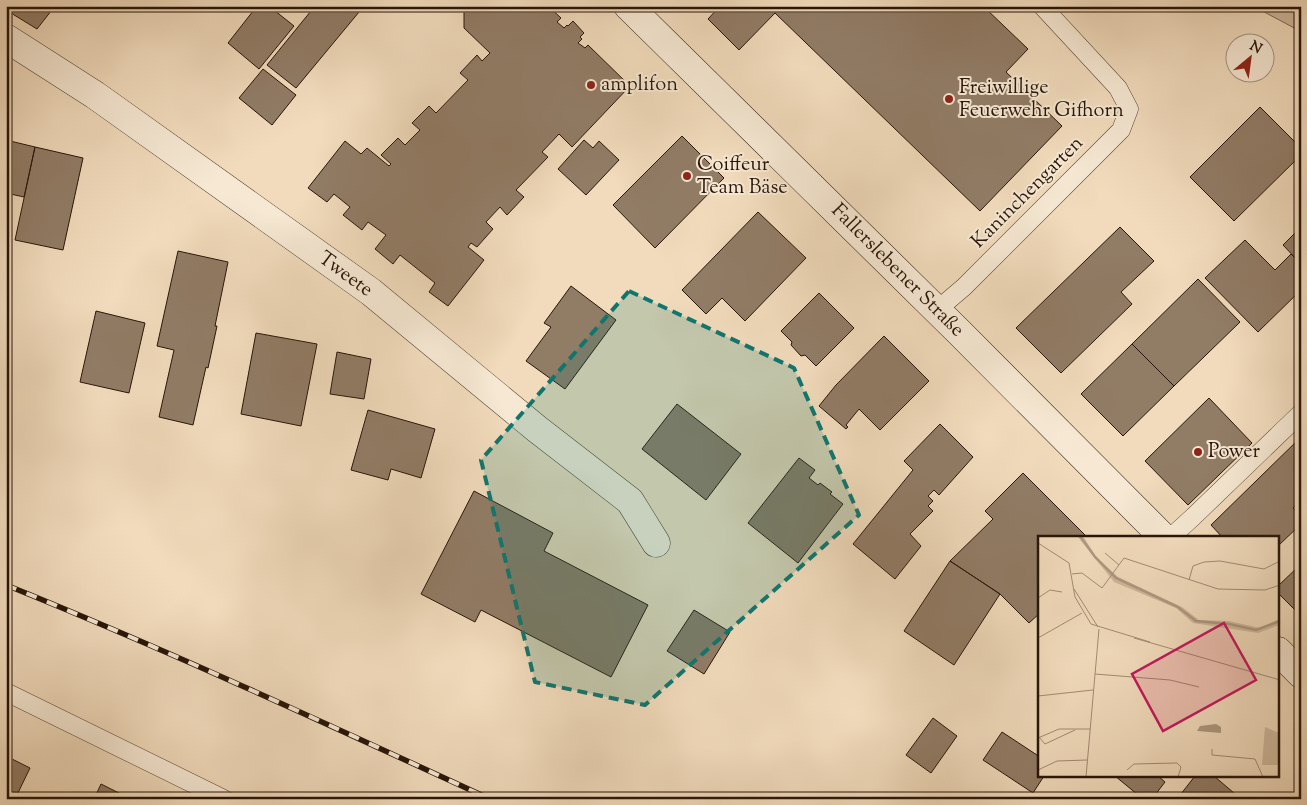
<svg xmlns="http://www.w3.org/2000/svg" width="1307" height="805" viewBox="0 0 1307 805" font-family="'Sorts Mill Goudy',serif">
  <rect width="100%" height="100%" fill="#f1dbbc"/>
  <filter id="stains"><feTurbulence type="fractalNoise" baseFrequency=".004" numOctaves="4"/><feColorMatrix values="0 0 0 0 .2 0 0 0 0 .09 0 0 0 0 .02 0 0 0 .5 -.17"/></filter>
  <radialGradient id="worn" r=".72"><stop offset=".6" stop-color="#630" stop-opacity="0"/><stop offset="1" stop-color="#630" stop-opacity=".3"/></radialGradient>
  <path fill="#cfb99e" stroke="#7c6754" d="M 1253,6 L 1301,6 L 1301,32 L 1298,30 Z"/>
  <path fill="#917c66" stroke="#281509" d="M 6,6 L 55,6 L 37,29 L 6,10 Z
    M 257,6 L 269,6 L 294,26 L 259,69 L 228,43 Z
    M 315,6 L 364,6 L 296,88 L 267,65 Z
    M 464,6 L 548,6 L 561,18 L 557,22 L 564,28 L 567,25 L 568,26 L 573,21 L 584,33 L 580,37 L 582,39 L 578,43 L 585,48 L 588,45 L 630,86 L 572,147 L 559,134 L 542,152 L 548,157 L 516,190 L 524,197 L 507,215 L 500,207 L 486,222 L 493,229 L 477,247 L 471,243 L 468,247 L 484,260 L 448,306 L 429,292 L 435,283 L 400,255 L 393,264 L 375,249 L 386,235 L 368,222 L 362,230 L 343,215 L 350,207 L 334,194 L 327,202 L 308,188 L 345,141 L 361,154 L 367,148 L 389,166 L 391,164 L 381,155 L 398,138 L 405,145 L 420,130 L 412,123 L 429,106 L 436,113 L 468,80 L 460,73 L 477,55 L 482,61 L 490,53 L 464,28 Z
    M 720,6 L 983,6 L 1028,49 L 1006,72 L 1062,126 L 980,211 L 775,13 L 739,50 L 708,19 Z
    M 263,69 L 296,95 L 272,125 L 239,98 Z
    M 1260,107 L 1301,148 L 1301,155 L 1234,221 L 1190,177 Z
    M 682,136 L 724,178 L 655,248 L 613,205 Z
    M 6,140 L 35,147 L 24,197 L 6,193 Z
    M 584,140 L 593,148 L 599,141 L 619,160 L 586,195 L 558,169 Z
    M 35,147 L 83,158 L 63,250 L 15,240 Z
    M 758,212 L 806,258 L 745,321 L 722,298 L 706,314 L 682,290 Z
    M 1120,227 L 1154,261 L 1121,292 L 1132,304 L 1061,373 L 1016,328 Z
    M 1298,230 L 1301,233 L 1301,264 L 1283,245 Z
    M 1245,240 L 1275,270 L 1291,254 L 1301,264 L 1301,290 L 1258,332 L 1205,278 Z
    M 178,251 L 228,262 L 215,326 L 217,326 L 208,368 L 206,367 L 193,425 L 159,417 L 174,350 L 157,346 Z
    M 1198,279 L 1240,322 L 1174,386 L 1132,344 Z
    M 571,286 L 616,320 L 565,389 L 526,361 L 551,327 L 544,323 Z
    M 819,293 L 854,328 L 816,366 L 805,355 L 801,356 L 791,345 L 792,342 L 781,331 Z
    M 96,311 L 145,323 L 129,393 L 80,382 Z
    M 256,333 L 317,344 L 301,426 L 241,414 Z
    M 884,336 L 929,381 L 880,430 L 859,409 L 846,425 L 848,427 L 846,429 L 819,406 L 836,385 Z
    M 1132,344 L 1174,386 L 1123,436 L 1081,394 Z
    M 337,352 L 371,359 L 364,399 L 330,394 Z
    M 1209,398 L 1252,443 L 1188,505 L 1145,461 Z
    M 677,404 L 741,454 L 706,500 L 642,449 Z
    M 368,410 L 435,429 L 421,478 L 391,469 L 388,480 L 351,470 Z
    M 940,424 L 973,457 L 939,495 L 934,490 L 928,496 L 933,501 L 928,506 L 933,511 L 910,534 L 921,546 L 895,579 L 853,544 L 913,470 L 904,461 Z
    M 1301,437 L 1301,500 L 1293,508 L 1301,516 L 1301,524 L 1278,546 L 1278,538 L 1223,538 L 1211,525 Z
    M 799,458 L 815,470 L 809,478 L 818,485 L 820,483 L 832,492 L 830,494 L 843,504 L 798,563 L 748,523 Z
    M 1023,473 L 1088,538 L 1040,538 L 1040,613 L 1029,623 L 1000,594 L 950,561 L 993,519 L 985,511 Z
    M 474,491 L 553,533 L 544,551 L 648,605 L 611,677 L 481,610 L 475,622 L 421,594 Z
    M 950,561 L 1000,594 L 954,665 L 904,631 Z
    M 1301,564 L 1301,616 L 1278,593 L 1278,586 Z
    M 694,610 L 730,632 L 704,674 L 667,651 Z
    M 933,718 L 957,736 L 931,773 L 906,755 Z
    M 1002,732 L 1040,757 L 1040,776 L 1044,776 L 1033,793 L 983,760 Z
    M 6,756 L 30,768 L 15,799 L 6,799 Z
    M 1115,776 L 1158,776 L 1165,782 L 1152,799 L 1143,799 Z
    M 1195,776 L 1214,776 L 1241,799 L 1177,799 Z
    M 101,784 L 131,799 L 94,799 Z"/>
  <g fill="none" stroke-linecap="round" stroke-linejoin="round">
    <g stroke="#5a4636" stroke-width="19">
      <path id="lane" d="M 937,310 L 964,287 L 1121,130 L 1129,109 L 1118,88 L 1042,6
        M 1170,538 L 1193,517 L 1301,413
        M 6,692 L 224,799"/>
    </g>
    <g stroke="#5a4636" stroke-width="29">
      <path id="street" d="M 6,38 L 95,95 L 371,292 L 537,429 L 630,501 L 656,543"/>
    </g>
    <g stroke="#281509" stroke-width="29">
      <path id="secondary" d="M 628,6 L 959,332 L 1164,538
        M 1278,651 L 1301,674"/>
    </g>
    <use href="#lane" stroke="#f6e8d3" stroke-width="18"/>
    <use href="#street" stroke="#f6e8d3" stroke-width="28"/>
    <use href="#secondary" stroke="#f6e8d3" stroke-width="28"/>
    <g stroke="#281509" stroke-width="5.5">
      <path id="rail" d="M 6,585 C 170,651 329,725 490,799"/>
    </g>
    <use href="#rail" stroke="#f6e8d3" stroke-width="4" stroke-dasharray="11" stroke-linecap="butt"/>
  </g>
  <path fill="#0f766e" fill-opacity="0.2" stroke="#0f766e" stroke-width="4" stroke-dasharray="10 6" stroke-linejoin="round" d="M 629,291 L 794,368 L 859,515 L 645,705 L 535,682 L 481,460 Z"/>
  <g fill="#8f2418" stroke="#f6e8d3" stroke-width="2">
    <circle cx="591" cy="85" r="5"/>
    <circle cx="949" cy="99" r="5"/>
    <circle cx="687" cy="176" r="5"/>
    <circle cx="1198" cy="452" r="5"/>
  </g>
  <g text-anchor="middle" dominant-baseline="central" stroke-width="4" stroke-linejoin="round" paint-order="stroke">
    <g font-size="20" fill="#281509" stroke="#f6e8d3" text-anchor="start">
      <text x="601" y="85">amplifon</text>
      <text x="959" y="88">Freiwillige<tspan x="959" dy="23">Feuerwehr Gifhorn</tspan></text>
      <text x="697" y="165">Coiffeur<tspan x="697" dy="23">Team Bäse</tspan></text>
      <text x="1208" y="452">Power</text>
    </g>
    <g font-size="20" fill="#281509" stroke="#f6e8d3">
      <text transform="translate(1028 193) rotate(-45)">Kaninchengarten</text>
      <text transform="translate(897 271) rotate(45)">Fallerslebener Straße</text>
      <text transform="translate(345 275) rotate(36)">Tweete</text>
    </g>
  </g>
  <g transform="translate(1038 536)">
    <rect width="241" height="241" fill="#f1dbbc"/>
    <path d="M 39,0 L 45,0 L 59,22 L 80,41 L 144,71 L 161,84 L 191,85 L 222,92 L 241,83 L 241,89 L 220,97 L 155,87 L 138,72 L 76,46 Z" fill="#cfb99e"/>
    <path d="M 227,191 L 241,197 L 241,229 L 224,229 Z" fill="#cfb99e"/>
    <path d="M 178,188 L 183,191 L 183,197 L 159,195 L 162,190 Z" fill="#ad987f"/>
    <path fill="none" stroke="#ad987f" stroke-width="2.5" d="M 42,0 L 57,21 L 78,42 L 140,71 L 158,85 L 191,88 L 218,94 L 242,85"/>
    <path fill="none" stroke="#a18c74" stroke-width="1" d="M 0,7 L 31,27 L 37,61 L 53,88 L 112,106M 67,17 L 81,29M 34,38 L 44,37 L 64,52 L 86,22 L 180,53 L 227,54 L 242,49M 151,44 L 155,30 L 166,26 L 182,25 L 226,33 L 242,25M 36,53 L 60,91M 0,62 L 12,54 L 24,56M 0,102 L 44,77M 96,102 L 242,144M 57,138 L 132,144 L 161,151M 0,160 L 55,154M 1,201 L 7,208 L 37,194M 0,202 L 21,193 L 52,193M 174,213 L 174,219 L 217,223 L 225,241M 0,234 L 19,225 L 49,224M 89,234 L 96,228 L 139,227 L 143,231 L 140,241M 48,241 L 61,93"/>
    <path fill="#c2185b" fill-opacity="0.15" stroke="#c2185b" stroke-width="2.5" d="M 186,87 L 218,144 L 125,195 L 94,138 Z"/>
    <rect width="241" height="241" fill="none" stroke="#281509" stroke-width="2.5"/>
  </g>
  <rect width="1307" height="805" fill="none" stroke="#f1dbbc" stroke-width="25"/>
  <rect x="8" y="8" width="1292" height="790" fill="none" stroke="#281509" stroke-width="2.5"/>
  <rect x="12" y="12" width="1282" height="780" fill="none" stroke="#281509"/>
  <g transform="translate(1250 58) rotate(29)"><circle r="24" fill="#f6e8d3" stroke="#a49482"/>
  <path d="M0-4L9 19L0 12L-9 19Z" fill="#8f2418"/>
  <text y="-8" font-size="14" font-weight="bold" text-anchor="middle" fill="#281509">N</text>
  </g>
  <rect width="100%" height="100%" filter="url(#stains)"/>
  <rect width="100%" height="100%" fill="url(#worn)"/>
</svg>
